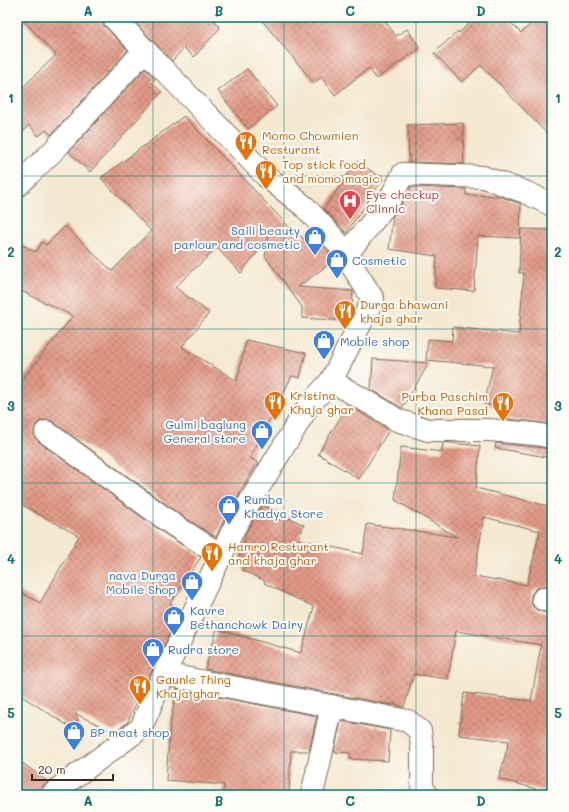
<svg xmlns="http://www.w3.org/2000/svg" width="569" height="812" viewBox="0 0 569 812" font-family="Mali,sans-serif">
  <defs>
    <pattern id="building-cross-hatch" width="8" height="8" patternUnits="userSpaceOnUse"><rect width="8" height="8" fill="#e29986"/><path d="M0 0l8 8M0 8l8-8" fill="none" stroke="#b87d6d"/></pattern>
  </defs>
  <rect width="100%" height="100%" fill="#fdfcf7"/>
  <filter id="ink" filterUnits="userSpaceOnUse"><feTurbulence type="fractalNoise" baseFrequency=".025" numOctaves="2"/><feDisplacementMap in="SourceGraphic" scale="8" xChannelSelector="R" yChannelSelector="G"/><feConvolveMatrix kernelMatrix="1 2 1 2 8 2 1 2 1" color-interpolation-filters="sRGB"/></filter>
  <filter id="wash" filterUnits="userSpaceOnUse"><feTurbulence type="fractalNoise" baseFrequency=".012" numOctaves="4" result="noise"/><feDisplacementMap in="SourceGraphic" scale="16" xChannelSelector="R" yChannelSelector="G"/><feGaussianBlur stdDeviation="0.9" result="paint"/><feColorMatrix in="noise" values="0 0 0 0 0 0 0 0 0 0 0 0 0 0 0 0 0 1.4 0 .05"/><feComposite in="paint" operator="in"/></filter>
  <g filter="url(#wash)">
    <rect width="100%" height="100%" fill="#f4e8d0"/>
    <g id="blocks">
      <path fill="url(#building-cross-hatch)" fill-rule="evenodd" d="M 20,17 L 101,17 L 101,20 L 104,26 L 128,50 L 51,135 L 46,130 L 39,136 L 29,125 L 17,139 L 17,93 L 56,55 Z
        M 130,17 L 212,17 L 220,28 L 194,57 L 184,48 L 172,61 Z
        M 259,17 L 382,17 L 396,36 L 407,29 L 420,48 L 376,79 L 369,68 L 335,95 L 321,77 L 314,83 Z
        M 476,17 L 505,17 L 521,33 L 538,17 L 552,17 L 552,139 L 481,65 L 462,82 L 434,53 L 458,31 L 459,33 Z
        M 145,68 L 155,79 L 152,83 L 162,92 L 90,172 L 69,152 Z
        M 247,69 L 277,106 L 248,129 L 218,91 Z
        M 184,116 L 290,228 L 292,227 L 303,239 L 309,230 L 327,250 L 330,255 L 326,260 L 329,264 L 298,287 L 353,291 L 352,312 L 348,321 L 302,318 L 302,307 L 265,256 L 269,237 L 241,273 L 217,248 L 175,287 L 209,313 L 182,347 L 237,381 L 246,340 L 306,353 L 300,378 L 292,376 L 250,458 L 258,462 L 239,493 L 240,494 L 224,520 L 216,537 L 182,516 L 53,422 L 48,420 L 41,420 L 36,425 L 34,430 L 34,437 L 39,442 L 168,536 L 201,557 L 170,604 L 181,610 L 127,723 L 114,732 L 76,714 L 81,734 L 17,693 L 17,590 L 40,603 L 79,536 L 17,502 L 17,386 L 73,316 L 17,289 L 17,242 L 36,252 L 42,242 L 46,245 L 65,226 L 112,271 L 151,231 L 101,178 Z
        M 463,123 L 464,164 L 409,162 L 408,125 Z
        M 357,161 L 383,179 L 346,233 L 324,209 Z
        M 410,187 L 466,189 L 466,195 L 499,196 L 521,204 L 520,238 L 478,236 L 474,291 L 435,288 L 437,256 L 389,249 L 393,216 L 400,207 L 406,196 L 410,198 Z
        M 521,229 L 552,230 L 552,424 L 501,418 L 503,408 L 484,404 L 493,366 L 426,360 L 428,339 L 452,341 L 453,327 L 519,334 L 524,273 L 519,273 Z
        M 373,359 L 429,363 L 402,408 L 371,389 Z
        M 348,405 L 389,430 L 359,479 L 318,454 Z
        M 443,442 L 480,446 L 476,488 L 552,507 L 552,589 L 541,587 L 535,589 L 531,595 L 531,601 L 533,607 L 539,611 L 552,614 L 552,793 L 499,779 L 509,741 L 459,735 L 464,693 L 531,701 L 541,645 L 456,631 L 448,679 L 414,674 L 404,707 L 392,703 L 392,705 L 205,669 L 217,629 L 301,653 L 314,607 L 264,583 L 265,581 L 242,570 L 246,561 L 239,557 L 246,536 L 244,536 L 263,505 L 304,525 L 298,539 L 363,554 L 367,524 L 457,537 L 395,500 L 401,447 L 442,452 ZM 484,517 L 540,531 L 527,585 L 474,576 Z
        M 496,443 L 552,449 L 552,458 L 495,448 Z
        M 177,689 L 317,716 L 309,751 L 291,751 L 289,795 L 246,795 L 223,793 L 224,785 L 166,780 L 170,724 Z
        M 341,721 L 390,730 L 388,761 L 350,759 L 350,753 L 334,752 Z
        M 17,759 L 48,782 L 43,786 L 38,795 L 17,795 Z"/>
    </g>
  </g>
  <g filter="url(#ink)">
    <use href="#blocks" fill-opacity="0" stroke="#7c6c5c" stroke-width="1"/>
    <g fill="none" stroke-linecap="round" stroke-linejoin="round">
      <g stroke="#7c6c5c" stroke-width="24">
        <path id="minor" d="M 17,186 L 55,149 L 145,50
          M 345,256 L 389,201 L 403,174 L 483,177 L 525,192 L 552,205
          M 331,381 L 380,409 L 397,420 L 428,430 L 489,430 L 535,434 L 552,437
          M 46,432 L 175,526 L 222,556
          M 543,599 L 552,602
          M 164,674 L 408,721 L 420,731 L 422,747 L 422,787 L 427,795
          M 52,795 L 62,786 L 141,728 L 164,674 L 235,526 L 309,405 L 331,381 L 373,299 L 337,242 L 305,207 L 266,176 L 113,17
          M 312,795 L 332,706"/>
      </g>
      <use href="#minor" stroke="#fff" stroke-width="22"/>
    </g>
  </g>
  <path fill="none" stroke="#0f766e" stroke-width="1" stroke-opacity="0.55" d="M 153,17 L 153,795M 284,17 L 284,795M 416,17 L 416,795M 17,176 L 552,176M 17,329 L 552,329M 17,483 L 552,483M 17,636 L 552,636"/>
  <defs>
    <g id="restaurant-pin" transform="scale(1.15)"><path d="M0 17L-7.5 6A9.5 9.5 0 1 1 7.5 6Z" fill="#e8710a" stroke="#fdfcf7"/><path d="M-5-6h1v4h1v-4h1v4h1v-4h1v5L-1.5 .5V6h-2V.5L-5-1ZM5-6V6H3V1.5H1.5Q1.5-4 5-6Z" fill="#fff"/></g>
    <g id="hospital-pin" transform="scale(1.15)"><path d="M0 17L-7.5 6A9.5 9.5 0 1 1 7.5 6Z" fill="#e0444e" stroke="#fdfcf7"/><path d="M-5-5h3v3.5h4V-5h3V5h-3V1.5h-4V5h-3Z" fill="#fff"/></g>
    <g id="shop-pin" transform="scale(1.15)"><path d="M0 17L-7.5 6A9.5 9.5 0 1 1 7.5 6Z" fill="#3f7fe0" stroke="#fdfcf7"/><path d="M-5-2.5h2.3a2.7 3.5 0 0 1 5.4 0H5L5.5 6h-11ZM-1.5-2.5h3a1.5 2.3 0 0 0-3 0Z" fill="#fff"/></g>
  </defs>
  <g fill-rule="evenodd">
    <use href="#restaurant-pin" x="246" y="142"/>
    <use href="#restaurant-pin" x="266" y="171"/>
    <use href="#hospital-pin" x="350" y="201"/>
    <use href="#shop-pin" x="315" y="237"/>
    <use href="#shop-pin" x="337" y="260"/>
    <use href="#restaurant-pin" x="345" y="311"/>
    <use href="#shop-pin" x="324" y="341"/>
    <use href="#restaurant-pin" x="275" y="402"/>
    <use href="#restaurant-pin" x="503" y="403"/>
    <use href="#shop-pin" x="262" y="431"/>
    <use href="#shop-pin" x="229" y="506"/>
    <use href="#restaurant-pin" x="212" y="553"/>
    <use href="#shop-pin" x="192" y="582"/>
    <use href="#shop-pin" x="174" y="617"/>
    <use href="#shop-pin" x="153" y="649"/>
    <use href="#restaurant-pin" x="140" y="686"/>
    <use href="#shop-pin" x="74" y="732"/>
  </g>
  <g text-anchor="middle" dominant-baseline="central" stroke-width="4" stroke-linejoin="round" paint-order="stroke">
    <g font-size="12" fill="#c56008" stroke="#fdfcf7" text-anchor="start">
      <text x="262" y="135">Momo Chowmien<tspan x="262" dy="14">Resturant</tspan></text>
      <text x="282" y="164">Top stick food<tspan x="282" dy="14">and momo magic</tspan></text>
      <text x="360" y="304">Durga bhawani<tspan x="360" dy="14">khaja ghar</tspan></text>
      <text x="290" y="395">Kristina<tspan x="290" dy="14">Khaja ghar</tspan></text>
      <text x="488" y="396" text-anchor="end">Purba Paschim<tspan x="488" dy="14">Khana Pasal</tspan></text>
      <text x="228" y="546">Hamro Resturant<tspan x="228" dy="14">and khaja ghar</tspan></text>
      <text x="156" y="679">Gaunle Thing<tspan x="156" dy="14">Khaja ghar</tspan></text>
    </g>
    <g font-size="12" fill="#be3a42" stroke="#fdfcf7" text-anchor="start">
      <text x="366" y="194">Eye checkup<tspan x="366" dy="14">Clinnic</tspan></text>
    </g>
    <g font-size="12" fill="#366cbe" stroke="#fdfcf7" text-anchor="start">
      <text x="300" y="230" text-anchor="end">Saili beauty<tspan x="300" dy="14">parlour and cosmetic</tspan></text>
      <text x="352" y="260">Cosmetic</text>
      <text x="340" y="341">Mobile shop</text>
      <text x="246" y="424" text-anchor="end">Gulmi baglung<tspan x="246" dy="14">General store</tspan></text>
      <text x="244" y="499">Rumba<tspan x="244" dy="14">Khadya Store</tspan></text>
      <text x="176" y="575" text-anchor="end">nava Durga<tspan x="176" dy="14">Mobile Shop</tspan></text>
      <text x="190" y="610">Kavre<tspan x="190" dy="14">Bethanchowk Dairy</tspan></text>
      <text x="168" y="649">Rudra store</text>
      <text x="90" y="732">BP meat shop</text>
    </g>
  </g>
  <rect width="569" height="812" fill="none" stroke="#fdfcf7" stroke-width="44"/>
  <path d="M32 774v6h81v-6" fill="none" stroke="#3b2a1e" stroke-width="2"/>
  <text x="38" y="774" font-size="12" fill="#3b2a1e" stroke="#fdfcf7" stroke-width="3" paint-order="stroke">20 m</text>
  <rect x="22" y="22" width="525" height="768" fill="none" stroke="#0f766e" stroke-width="1.5"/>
  <g font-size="13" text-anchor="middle" font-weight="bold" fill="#0f766e">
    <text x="88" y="16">A</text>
    <text x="219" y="16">B</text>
    <text x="350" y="16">C</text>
    <text x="481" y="16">D</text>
    <text x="11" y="103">1</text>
    <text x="558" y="103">1</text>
    <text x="11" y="257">2</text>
    <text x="558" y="257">2</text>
    <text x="11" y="411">3</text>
    <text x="558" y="411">3</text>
    <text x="11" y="564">4</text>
    <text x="558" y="564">4</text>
    <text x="11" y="718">5</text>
    <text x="558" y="718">5</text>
    <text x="88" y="806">A</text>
    <text x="219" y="806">B</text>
    <text x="350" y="806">C</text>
    <text x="481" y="806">D</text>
  </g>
</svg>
